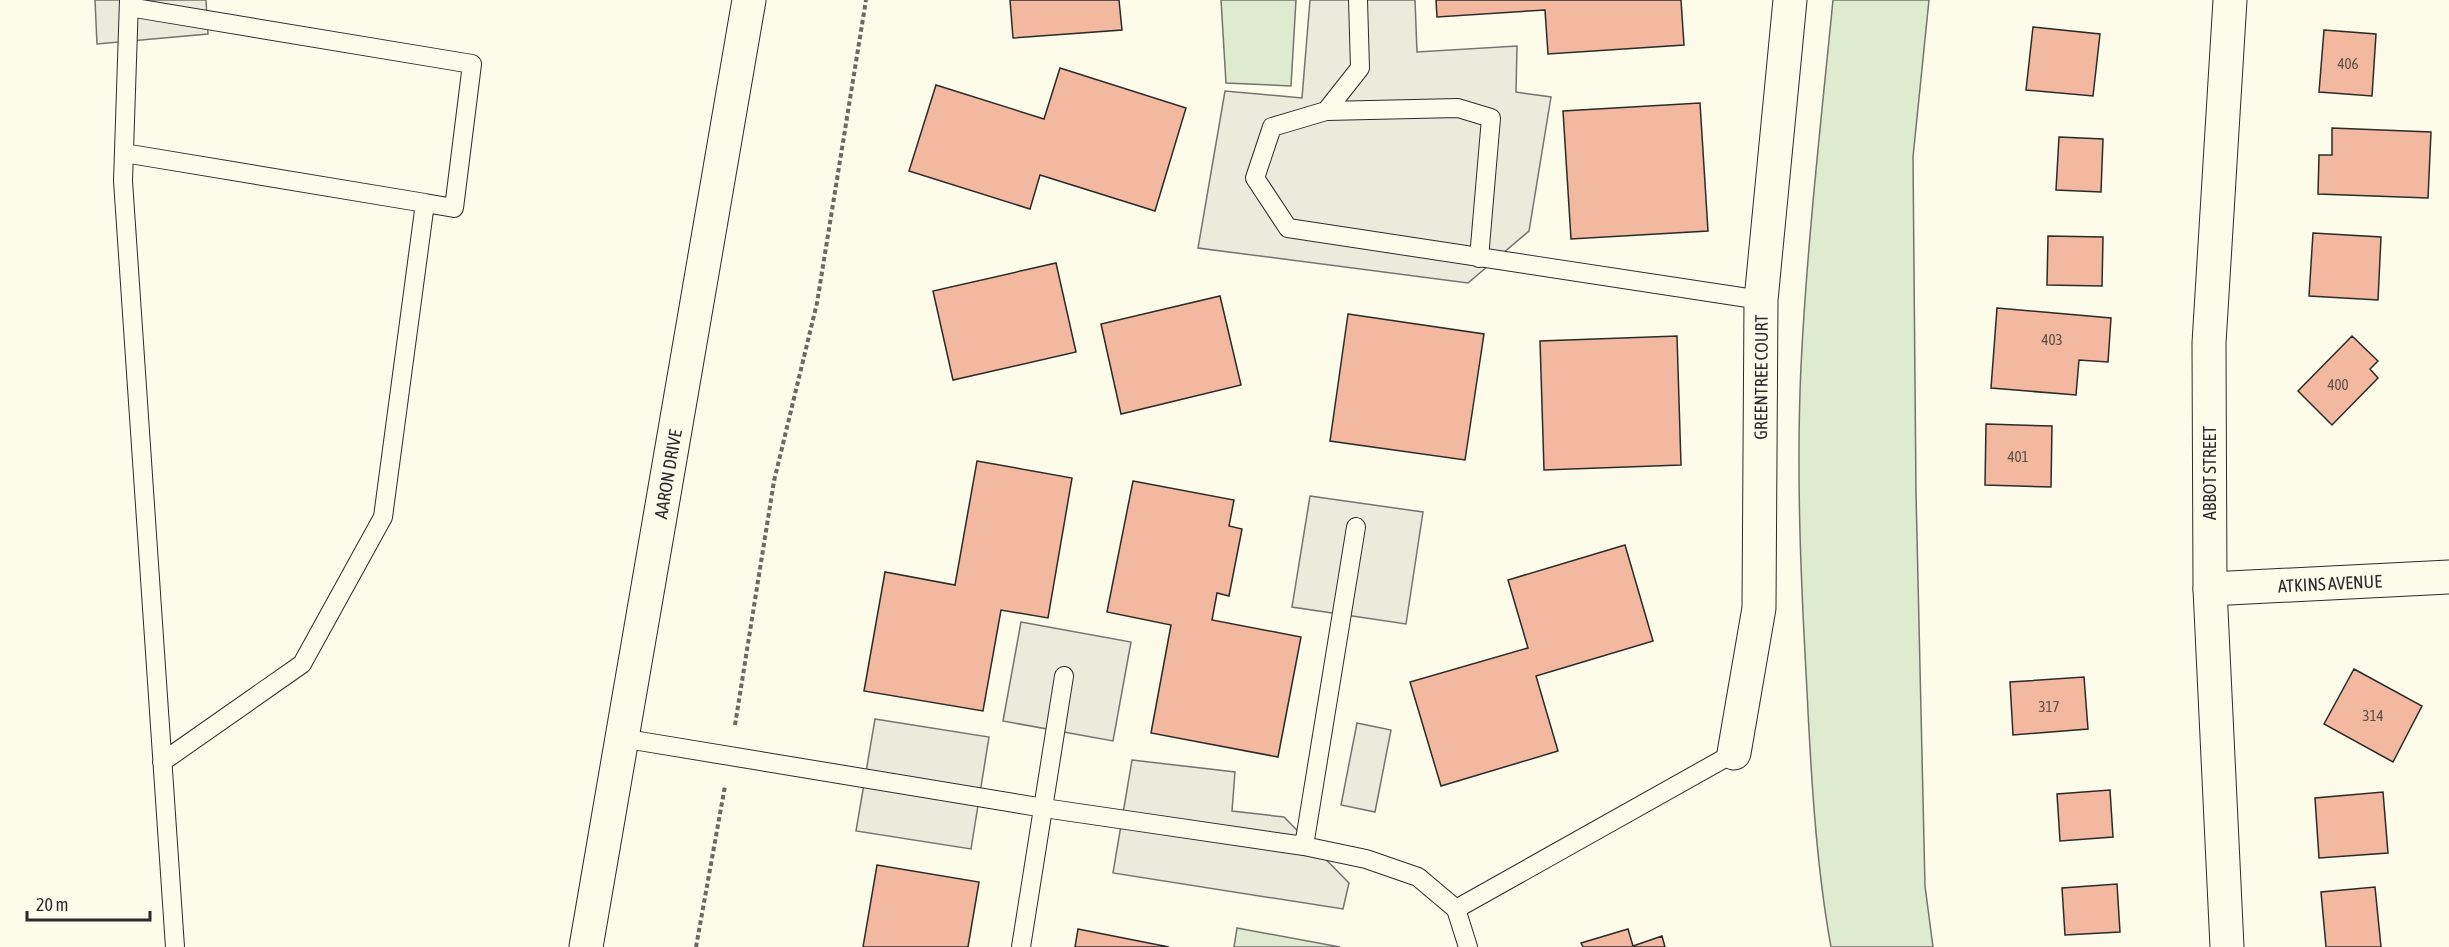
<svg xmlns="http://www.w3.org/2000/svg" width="2449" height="947" viewBox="0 0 2449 947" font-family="'Asap Condensed',sans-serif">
  <rect width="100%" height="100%" fill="#fdfbea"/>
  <path fill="#deebd1" stroke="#74746e" stroke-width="1.5" d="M 1221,0 L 1296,0 L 1291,86 L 1226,83 Z
    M 1833,0 L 1929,0 L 1913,157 L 1916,493 L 1925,886 L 1933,947 L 1831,947 C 1816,865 1811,774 1807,691 C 1801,583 1796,474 1801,366 C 1807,244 1821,122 1833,0 Z
    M 1237,928 L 1340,947 L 1234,947 Z"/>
  <path fill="#eceadb" stroke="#74746e" stroke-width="1.5" d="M 95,0 L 206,0 L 208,34 L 97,44 Z
    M 1310,0 L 1415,0 L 1417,52 L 1517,46 L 1516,92 L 1551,97 L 1529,231 L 1468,283 L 1198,248 L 1225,91 L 1302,98 Z
    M 1310,496 L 1423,512 L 1406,624 L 1292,607 Z
    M 1021,622 L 1131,642 L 1113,741 L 1003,721 Z
    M 875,719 L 989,737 L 971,849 L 856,831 Z
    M 1357,723 L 1391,730 L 1375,812 L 1341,805 Z
    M 1132,760 L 1235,772 L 1232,811 L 1284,817 L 1349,883 L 1343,909 L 1113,873 Z"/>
  <path fill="#f2b8a0" stroke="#2b2b2b" stroke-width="1.5" d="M 1010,0 L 1119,0 L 1122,30 L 1013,38 Z
    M 1436,0 L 1681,0 L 1684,45 L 1548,54 L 1545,10 L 1437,17 Z
    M 2033,27 L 2100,34 L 2093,96 L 2026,90 Z
    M 2324,30 L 2376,34 L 2372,96 L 2319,92 Z
    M 1060,68 L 1186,108 L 1155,211 L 1040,175 L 1030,209 L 909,171 L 936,85 L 1044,119 Z
    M 1700,103 L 1708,231 L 1571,239 L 1563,111 Z
    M 2332,128 L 2431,132 L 2428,198 L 2318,194 L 2319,155 L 2332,155 Z
    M 2059,137 L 2103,139 L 2101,192 L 2056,190 Z
    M 2313,233 L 2381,237 L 2378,300 L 2309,296 Z
    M 2048,236 L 2103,237 L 2102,286 L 2047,285 Z
    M 1056,263 L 1076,352 L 953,380 L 933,291 Z
    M 1220,296 L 1241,385 L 1121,414 L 1101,324 Z
    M 1997,308 L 2111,318 L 2108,362 L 2079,360 L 2076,395 L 1991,388 Z
    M 1348,314 L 1484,334 L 1465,460 L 1330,441 Z
    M 1677,336 L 1681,465 L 1544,470 L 1540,341 Z
    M 2352,336 L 2378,361 L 2370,369 L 2378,378 L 2332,425 L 2298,391 Z
    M 1986,424 L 2052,426 L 2051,487 L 1985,485 Z
    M 977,461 L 1072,478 L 1048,618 L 1001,610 L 983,711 L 864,691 L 885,572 L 955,585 Z
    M 1133,481 L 1234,500 L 1229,526 L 1242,529 L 1229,596 L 1217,593 L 1212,620 L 1301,637 L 1278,757 L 1151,733 L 1171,625 L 1107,612 Z
    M 1625,545 L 1653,641 L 1536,676 L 1558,751 L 1441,786 L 1410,682 L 1528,648 L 1508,580 Z
    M 2354,669 L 2422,706 L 2393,762 L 2324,724 Z
    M 2084,677 L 2088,729 L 2013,735 L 2010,682 Z
    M 2110,790 L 2113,837 L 2060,841 L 2057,794 Z
    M 2383,792 L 2388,853 L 2319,858 L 2315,798 Z
    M 877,865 L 979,882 L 968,947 L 863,947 Z
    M 2117,884 L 2120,932 L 2065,935 L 2062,888 Z
    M 2375,887 L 2381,947 L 2326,947 L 2321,892 Z
    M 1078,929 L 1169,947 L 1075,947 Z
    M 1628,929 L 1633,946 L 1662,936 L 1665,947 L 1583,947 L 1581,943 Z"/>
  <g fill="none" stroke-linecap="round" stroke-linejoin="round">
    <g stroke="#2b2b2b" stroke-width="20">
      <path id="lane" d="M 129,0 L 123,181 L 175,947
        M 1358,0 L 1360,68 L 1326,111 L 1272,127 L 1255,178 L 1288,228 L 1761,300
        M 129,7 L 472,64 L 454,208 L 425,203
        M 1326,111 L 1458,108 L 1491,118 L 1479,258
        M 124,153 L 425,203 L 383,517 L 302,664 L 162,762
        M 621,738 L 1044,808 L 1304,846 L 1366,859 L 1418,877 L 1456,909 L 1468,947
        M 1304,846 L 1356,527
        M 1456,909 L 1734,753
        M 1021,947 L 1064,676"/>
    </g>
    <g stroke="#2b2b2b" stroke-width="35">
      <g id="street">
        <path id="s1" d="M 2210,589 L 2449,577"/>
        <path id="s2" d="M 1734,753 L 1759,608 L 1761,300 L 1790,0"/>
        <path d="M 2227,947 L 2210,589 L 2209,343 L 2230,0"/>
      </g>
    </g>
    <g stroke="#2b2b2b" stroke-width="35">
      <g id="secondary">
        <path id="s3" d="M 586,947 L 749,0"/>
      </g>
    </g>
    <path stroke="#6a6964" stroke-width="4" stroke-dasharray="4.5 3" stroke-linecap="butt" d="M 735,725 L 774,481 L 817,303 L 866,0
      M 696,947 L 725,786"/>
    <use href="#lane" stroke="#fdfbea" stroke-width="18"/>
    <use href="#street" stroke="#fdfbea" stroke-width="33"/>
    <use href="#secondary" stroke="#fdfbea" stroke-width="33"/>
  </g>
  <g text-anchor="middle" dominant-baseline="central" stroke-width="4.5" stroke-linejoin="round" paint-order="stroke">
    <g font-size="15" fill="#5d4e48">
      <text x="2348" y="63">406</text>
      <text x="2052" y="339">403</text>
      <text x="2338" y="384">400</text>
      <text x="2018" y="456">401</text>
      <text x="2049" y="706">317</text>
      <text x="2373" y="715">314</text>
    </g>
    <g font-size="18" fill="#2b2b2b" stroke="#fdfbea">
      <text stroke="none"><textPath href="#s2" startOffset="378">GREENTREE COURT</textPath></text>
      <text stroke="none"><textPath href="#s3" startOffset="480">AARON DRIVE</textPath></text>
      <text transform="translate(2209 473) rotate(-90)">ABBOT STREET</text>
      <text stroke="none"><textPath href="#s1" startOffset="120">ATKINS AVENUE</textPath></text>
    </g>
  </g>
  <path d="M27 911v9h123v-9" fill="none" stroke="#2b2b2b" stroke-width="3"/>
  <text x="36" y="911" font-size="18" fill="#2b2b2b" stroke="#fdfbea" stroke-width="4.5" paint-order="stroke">20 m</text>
</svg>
